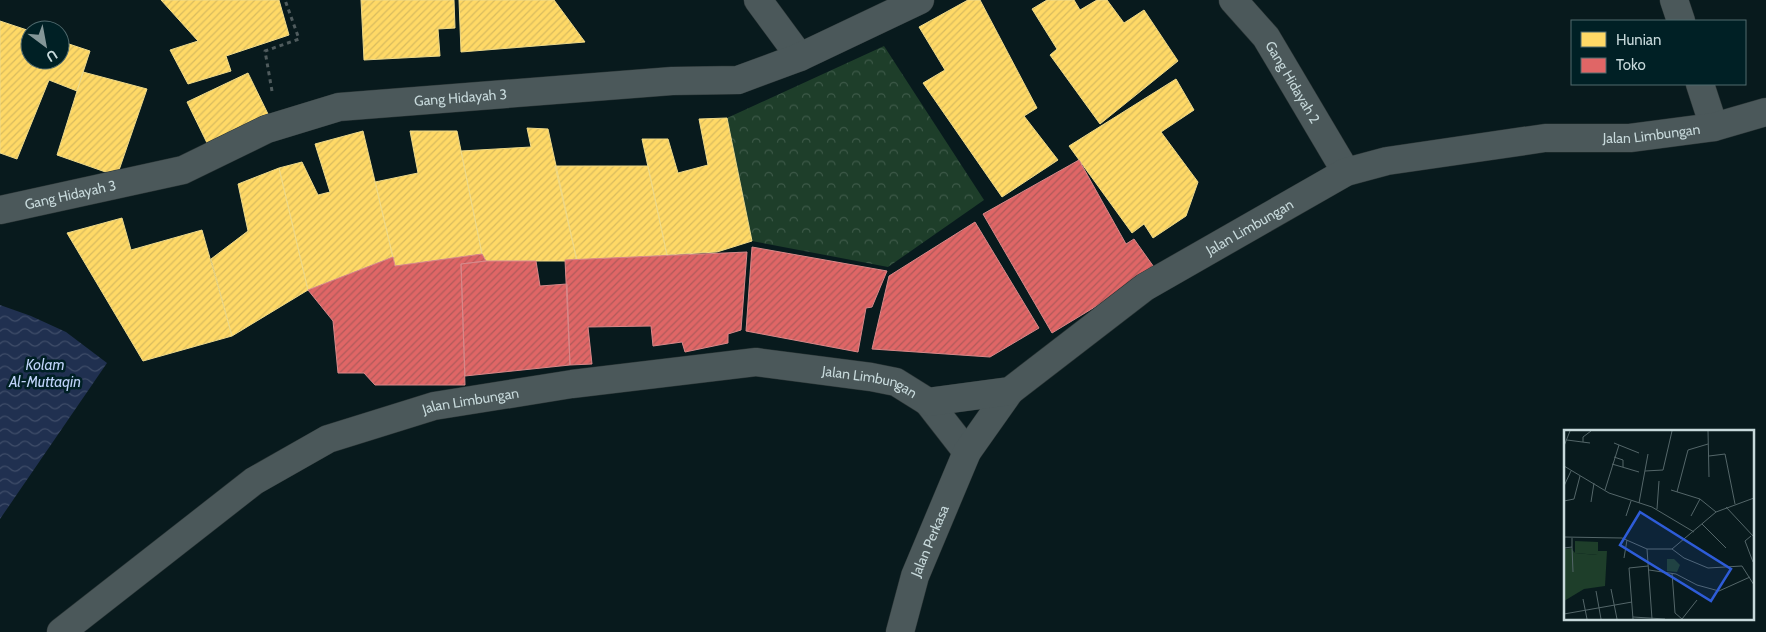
<svg xmlns="http://www.w3.org/2000/svg" width="1766" height="632" viewBox="0 0 1766 632" font-family="Cabin,sans-serif">
  <defs>
    <pattern id="forest-crowns" width="20" height="18" patternUnits="userSpaceOnUse" patternTransform="scale(1.25)"><rect width="20" height="18" fill="#1e3e2a"/><path d="M2 6a3 3 0 1 1 6 0M12 15a3 3 0 1 1 6 0" fill="none" stroke="#3d5948"/></pattern>
    <pattern id="water-waves" width="16" height="10" patternUnits="userSpaceOnUse" patternTransform="scale(1.25)"><rect width="16" height="10" fill="#203050"/><path d="M0 5q4-4 8 0t8 0" fill="none" stroke="#3f4d69"/></pattern>
    <pattern id="homes-hatch" width="6" height="6" patternUnits="userSpaceOnUse" patternTransform="scale(1.25)"><rect width="6" height="6" fill="#ffd966"/><path d="M-1 1l2-2M0 6l6-6M5 7l2-2" fill="none" stroke="#d8bb5f"/></pattern>
    <pattern id="shops-hatch" width="6" height="6" patternUnits="userSpaceOnUse" patternTransform="scale(1.25)"><rect width="6" height="6" fill="#e06666"/><path d="M-1 1l2-2M0 6l6-6M5 7l2-2" fill="none" stroke="#af5b5b"/></pattern>
  </defs>
  <rect width="100%" height="100%" fill="#081a1d"/>
  <path fill="url(#forest-crowns)" d="M 884,46 L 984,200 L 888,267 L 752,241 L 727,118 Z"/>
  <path fill="url(#water-waves)" d="M 0,305 L 31,316 L 66,332 L 107,363 L 0,519 Z"/>
  <path fill="url(#homes-hatch)" stroke="#eed989" d="M 161,0 L 279,0 L 289,35 L 226,56 L 231,71 L 188,84 L 170,50 L 198,41 Z
    M 361,0 L 454,0 L 455,28 L 438,29 L 440,56 L 364,60 Z
    M 459,0 L 554,0 L 585,42 L 461,52 Z
    M 968,0 L 980,0 L 1037,108 L 1024,116 L 1058,160 L 1002,197 L 923,83 L 945,70 L 919,27 Z
    M 1047,0 L 1074,0 L 1080,10 L 1097,0 L 1107,0 L 1124,23 L 1144,10 L 1178,61 L 1100,124 L 1050,55 L 1057,49 L 1032,9 Z
    M 0,21 L 30,31 L 30,60 L 60,60 L 60,41 L 90,51 L 77,91 L 49,80 L 17,159 L 0,153 Z
    M 83,72 L 147,89 L 117,176 L 57,155 Z
    M 248,73 L 269,116 L 208,145 L 187,102 Z
    M 1176,79 L 1194,110 L 1161,132 L 1198,182 L 1186,216 L 1153,238 L 1144,224 L 1132,233 L 1069,146 Z
    M 727,118 L 752,241 L 717,252 L 667,255 L 642,139 L 668,139 L 678,173 L 708,165 L 699,119 Z
    M 527,128 L 548,129 L 577,261 L 486,261 L 482,254 L 461,151 L 531,147 Z
    M 363,131 L 393,257 L 308,290 L 279,168 L 302,162 L 318,195 L 330,192 L 315,144 Z
    M 410,131 L 457,131 L 482,254 L 395,266 L 375,182 L 418,173 Z
    M 555,166 L 648,166 L 667,255 L 577,261 Z
    M 279,168 L 308,290 L 232,336 L 211,259 L 248,231 L 238,184 Z
    M 122,218 L 131,250 L 202,230 L 232,336 L 143,361 L 67,233 Z"/>
  <path fill="url(#shops-hatch)" stroke="#d88889" d="M 1079,160 L 1126,244 L 1134,239 L 1156,270 L 1052,333 L 983,214 Z
    M 975,222 L 1039,328 L 990,357 L 872,349 L 889,276 Z
    M 752,247 L 887,271 L 872,307 L 866,308 L 858,352 L 746,331 Z
    M 747,252 L 741,330 L 728,334 L 728,343 L 685,352 L 682,342 L 653,346 L 651,326 L 588,327 L 592,364 L 570,365 L 565,260 Z
    M 482,254 L 486,261 L 461,264 L 465,385 L 375,385 L 364,373 L 338,373 L 333,321 L 308,290 L 393,257 L 395,266 Z
    M 486,261 L 536,261 L 540,286 L 567,284 L 570,365 L 465,376 L 461,264 Z"/>
  <g fill="none" stroke-linecap="round" stroke-linejoin="round">
    <g stroke="#293435" stroke-width="29">
      <g id="street">
        <path d="M 758,0 L 800,57"/>
        <path id="s1" d="M 1233,0 L 1266,37 L 1346,172"/>
        <path d="M 1674,0 L 1681,21"/>
        <path d="M 1700,84 L 1714,127"/>
        <path id="s2" d="M 0,210 L 183,170 L 267,129 L 339,107 L 672,81 L 738,80 L 800,57 L 920,0"/>
        <path d="M 928,402 L 967,452"/>
        <path id="s3" d="M 900,632 L 915,576 L 967,452 L 1010,391"/>
      </g>
    </g>
    <g stroke="#293435" stroke-width="29">
      <g id="secondary">
        <path id="s4" d="M 61,632 L 254,481 L 328,439 L 434,406 L 572,384 L 756,362 L 871,377 L 896,382 L 928,402 L 1010,391 L 1145,287 L 1346,172 L 1387,161 L 1545,138 L 1630,138 L 1714,127 L 1766,112"/>
      </g>
    </g>
    <path stroke="#4f5b5d" stroke-width="3" stroke-dasharray="4 4" stroke-linecap="butt" d="M 272,91 L 265,51 L 299,39 L 285,0"/>
    <use href="#street" stroke="#4b585a" stroke-width="28"/>
    <use href="#secondary" stroke="#4b585a" stroke-width="28"/>
  </g>
  <g text-anchor="middle" dominant-baseline="central" stroke-width="5" stroke-linejoin="round" paint-order="stroke">
    <g font-size="14" fill="#c7d9db" stroke="#002025">
      <text stroke="none"><textPath href="#s1" startOffset="102">Gang Hidayah 2</textPath></text>
      <text stroke="none"><textPath href="#s2" startOffset="478">Gang Hidayah 3</textPath></text>
      <text stroke="none"><textPath href="#s4" startOffset="1739">Jalan Limbungan</textPath></text>
      <text stroke="none"><textPath href="#s2" startOffset="72">Gang Hidayah 3</textPath></text>
      <text stroke="none"><textPath href="#s4" startOffset="1319">Jalan Limbungan</textPath></text>
      <text stroke="none"><textPath href="#s4" startOffset="882">Jalan Limbungan</textPath></text>
      <text stroke="none"><textPath href="#s4" startOffset="478">Jalan Limbungan</textPath></text>
      <text stroke="none"><textPath href="#s3" startOffset="96">Jalan Perkasa</textPath></text>
    </g>
    <g font-size="15" font-style="italic" fill="#bfd3f9" stroke="#002025">
      <text x="45" y="365">Kolam<tspan x="45" dy="17">Al-Muttaqin</tspan></text>
    </g>
  </g>
  <g transform="translate(1564 430)">
    <rect width="190" height="190" fill="#081a1d"/>
    <path d="M 11,111 L 34,112 L 34,125 L 11,123 Z" fill="#1e3e2a"/>
    <path d="M 103,129 L 110,129 L 116,135 L 113,142 L 103,141 Z" fill="#1e3e2a"/>
    <path d="M 7,118 L 11,123 L 33,125 L 34,121 L 43,121 L 41,156 L 20,159 L 0,171 L 0,119 Z" fill="#1e3e2a"/>
    <path fill="none" stroke="#546669" stroke-width="1" d="M 144,1 L 145,47M 3,10 L 26,13M 19,12 L 19,7 L 27,1M 50,13 L 75,23M 0,16 L 6,1M 145,26 L 161,24 L 171,74M 50,27 L 59,30 L 59,37M 48,34 L 75,42M 0,36 L 45,63 L 88,77 L 130,102M 81,41 L 99,40 L 108,1M 0,56 L 7,41M 41,60 L 55,15M 107,60 L 136,69 L 152,82M 113,62 L 124,20 L 144,14M 0,71 L 10,69 L 16,46M 27,72 L 30,53M 75,73 L 84,24M 162,77 L 190,107M 93,79 L 95,51M 62,86 L 67,71M 127,86 L 136,69M 138,94 L 162,118M 187,106 L 181,111 L 189,132M 0,107 L 58,108 L 83,119 L 108,119 L 120,128 L 144,138 L 178,136 L 190,155M 8,117 L 9,142M 0,118 L 8,117 L 8,108M 83,119 L 88,189M 108,119 L 152,82 L 190,68M 60,128 L 63,110M 85,140 L 112,144 L 133,155 L 155,161 L 186,147M 108,143 L 111,183 L 118,189M 47,159 L 53,189M 32,161 L 37,189M 19,169 L 23,189M 0,184 L 68,172M 69,187 L 101,189M 69,189 L 65,138 L 84,136M 118,189 L 133,170"/>
    <path fill="#2e5cd8" fill-opacity="0.15" stroke="#2e5cd8" stroke-width="2.5" d="M 76,82 L 167,139 L 147,171 L 56,115 Z"/>
    <rect width="190" height="190" fill="none" stroke="#c7d9db" stroke-width="2.5"/>
  </g>
  <rect x="1571" y="20" width="175" height="65" fill="#002025" stroke="#506a6e"/>
  <rect x="1581" y="32" width="25" height="15" fill="#ffd966" stroke="#506a6e"/>
  <text x="1616" y="45" font-size="15" fill="#c7d9db">Hunian</text>
  <rect x="1581" y="58" width="25" height="15" fill="#e06666" stroke="#506a6e"/>
  <text x="1616" y="70" font-size="15" fill="#c7d9db">Toko</text>
  <g transform="translate(45 45) rotate(148)"><circle r="24" fill="#002025" stroke="#506a6e"/>
  <path d="M0-4L9 19L0 12L-9 19Z" fill="#849698"/>
  <text y="-8" font-size="14" font-weight="bold" text-anchor="middle" fill="#c7d9db">U</text>
  </g>
</svg>
